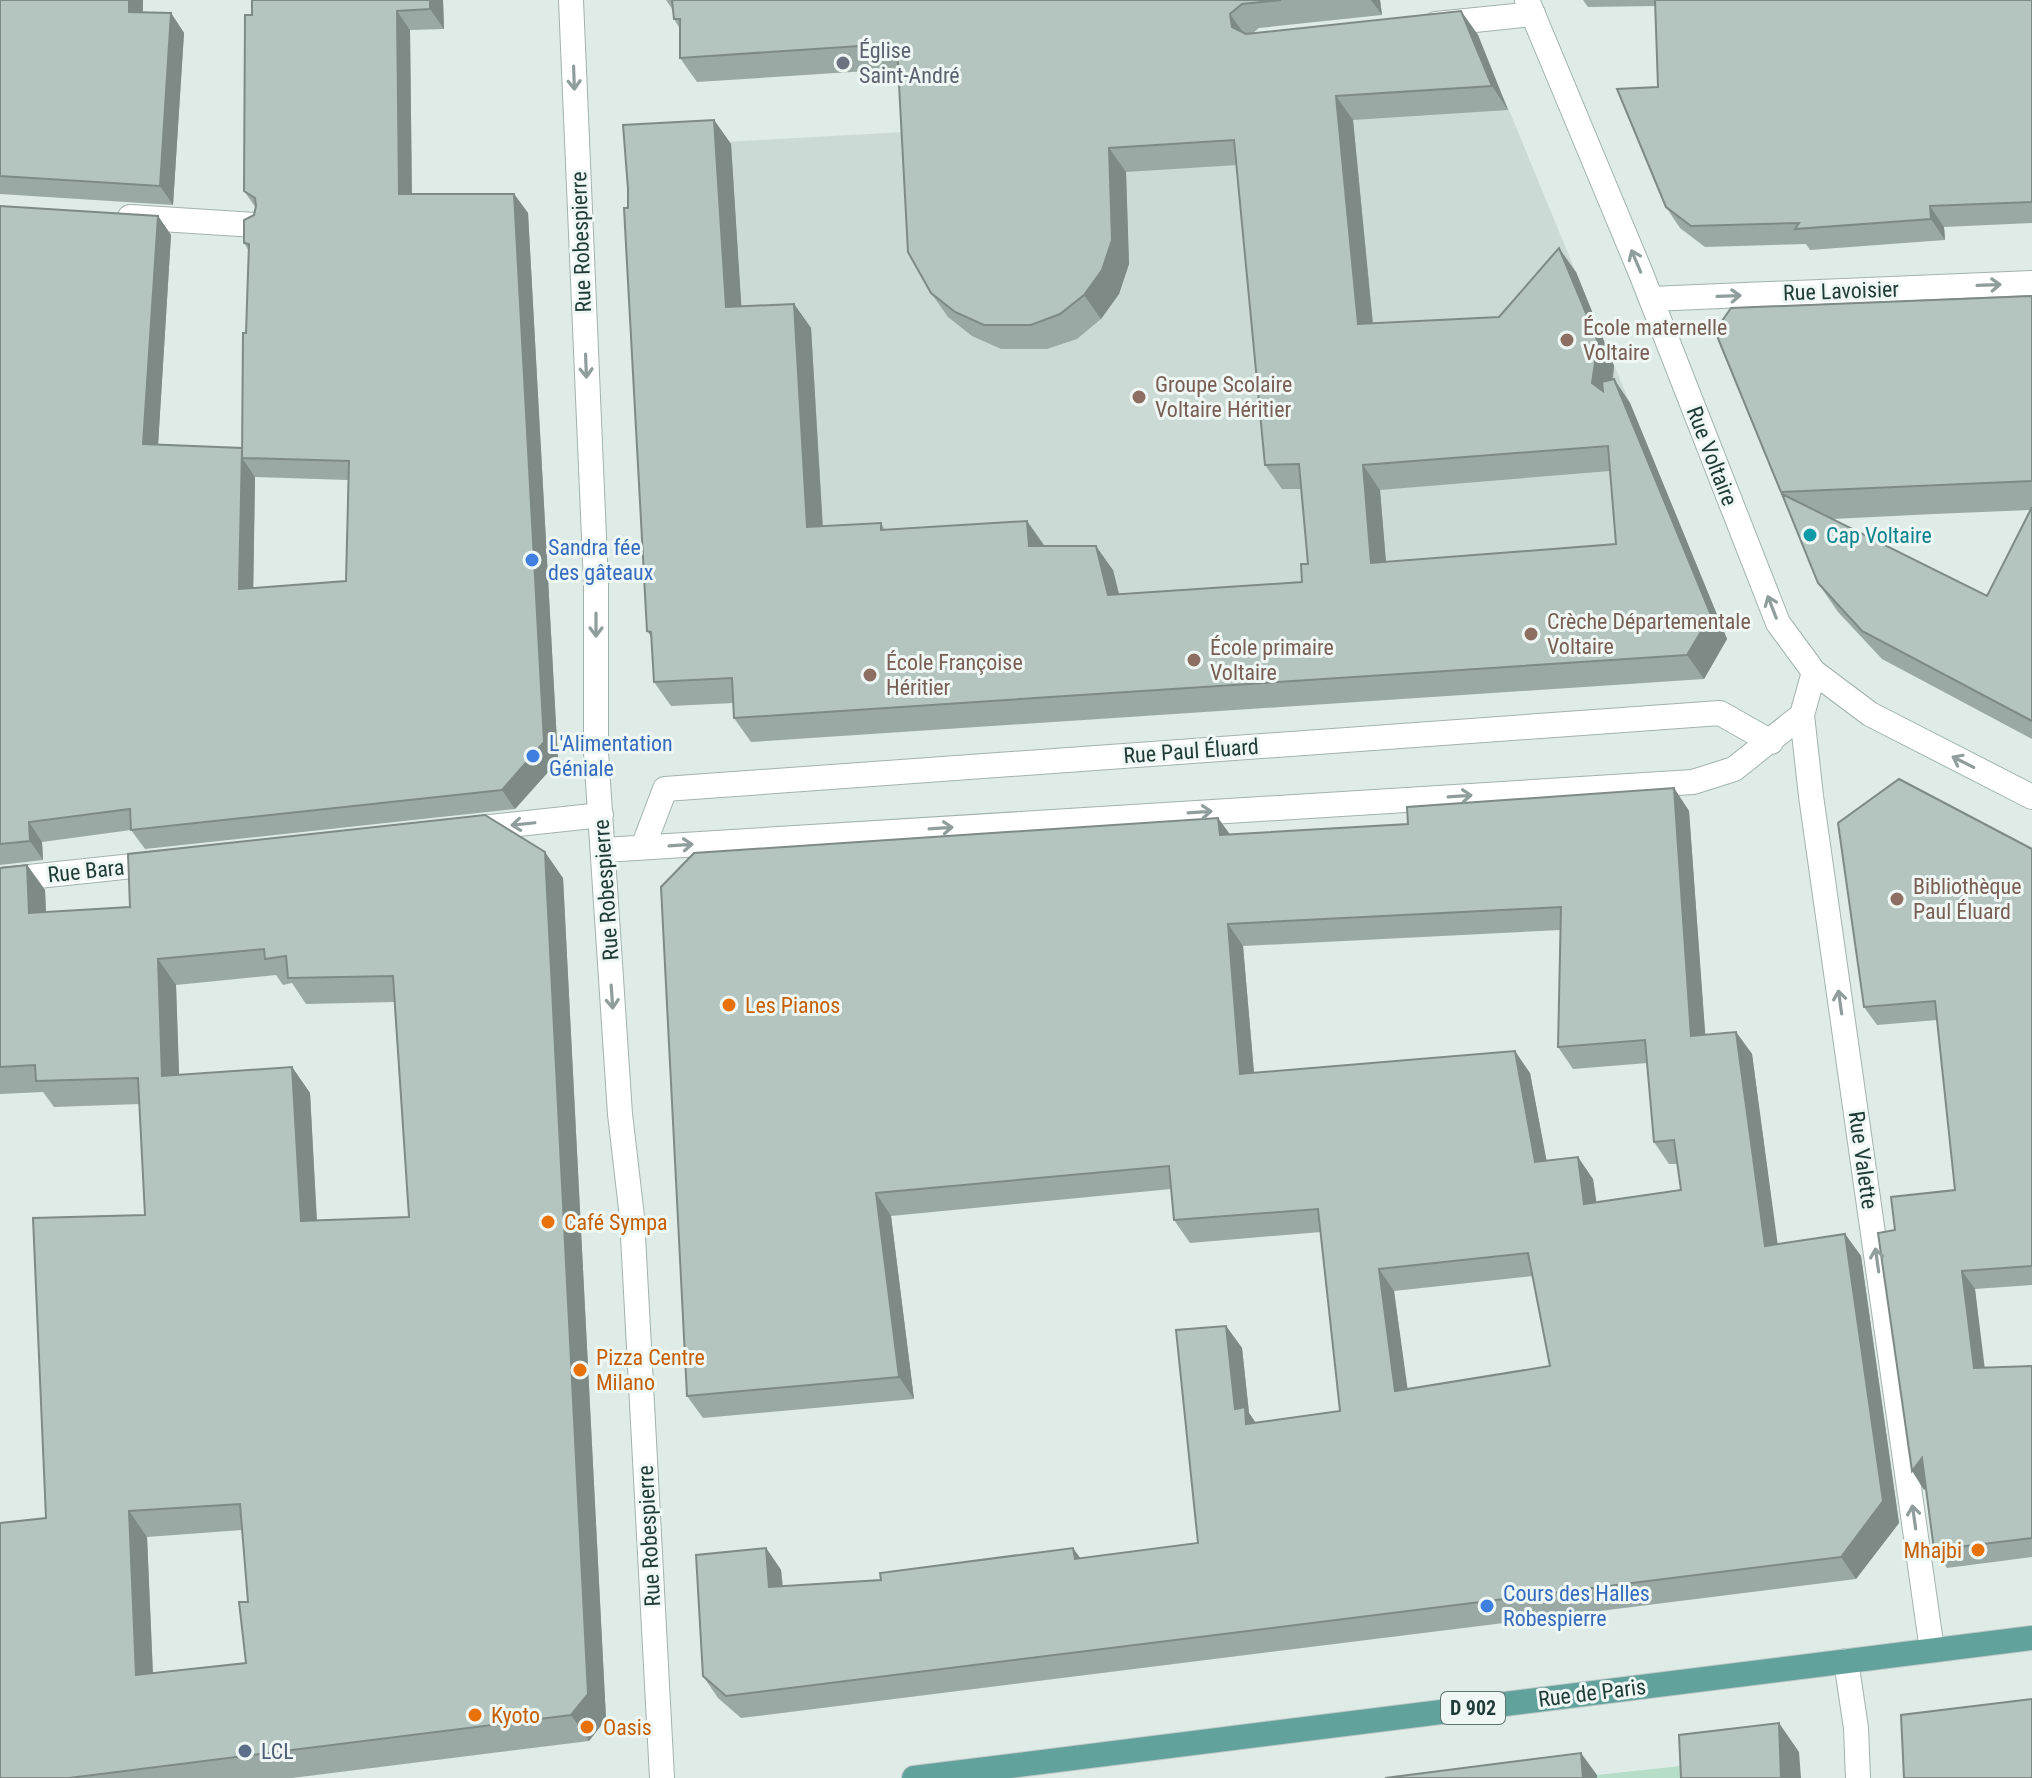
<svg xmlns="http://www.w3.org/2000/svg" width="2032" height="1778" viewBox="0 0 2032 1778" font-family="'Roboto Condensed',sans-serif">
  <rect width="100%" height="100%" fill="#deebe7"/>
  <path fill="#ccdad6" d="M 1504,98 L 1655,464 L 1662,500 L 1727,639 L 671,706 L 637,147 Z"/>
  <path fill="#b6ddc7" d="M 1699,1764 L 1700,1778 L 1597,1778 L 1597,1775 Z"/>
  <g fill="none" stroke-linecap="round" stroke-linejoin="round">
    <g stroke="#a1b3af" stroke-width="26">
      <path id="lane" d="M 1436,24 L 1533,14"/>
    </g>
    <g stroke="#a1b3af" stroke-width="26">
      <path id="street" d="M 571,0 L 596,584 L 596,752 L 620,1114 L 632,1217 L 662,1778
        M 1527,0 L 1640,271 L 1778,623 L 1814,672 L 1870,714 L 2032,797
        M 130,217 L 255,225
        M 1651,299 L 2032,283
        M 1814,672 L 1802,715 L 1811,796 L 1932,1650
        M 472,829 L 601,815
        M 643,847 L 665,789 L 1720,713 L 1771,742
        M 604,850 L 1693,782 L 1734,769 L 1802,715
        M 0,880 L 161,863
        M 1846,1661 L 1856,1728 L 1858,1778"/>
    </g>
    <g stroke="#c0c8c7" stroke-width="26">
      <path id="primary" d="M 914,1778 L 2032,1638"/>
    </g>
    <use href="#lane" stroke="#fff" stroke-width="24"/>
    <use href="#street" stroke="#fff" stroke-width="24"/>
    <use href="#primary" stroke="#61a29c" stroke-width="24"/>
  </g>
  <path fill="#9ba9a5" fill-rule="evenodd" d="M 0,0 L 143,0 L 143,13 L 171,13 L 184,33 L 173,205 L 0,194 Z
    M 443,0 L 444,29 L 410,30 L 412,194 L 514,194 L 528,213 L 558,761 L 515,809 L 145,849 L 131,830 L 42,842 L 43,860 L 0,865 L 0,206 L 158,216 L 171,235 L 158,444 L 242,448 L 249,251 L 244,243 L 256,208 L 244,191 L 252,15 ZM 255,477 L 348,480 L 346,581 L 253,588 Z
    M 666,0 L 1380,0 L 1382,15 L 1259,28 L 1253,33 L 1461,11 L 1478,35 L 1508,110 L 1353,120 L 1373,323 L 1499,317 L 1576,272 L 1614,366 L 1613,379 L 1614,379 L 1630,403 L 1727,639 L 1704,679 L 751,742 L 734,718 L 734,703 L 671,706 L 654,682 L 652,638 L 647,631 L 628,208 L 714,120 L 731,144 L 741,306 L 794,304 L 811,328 L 823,526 L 881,523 L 885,530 L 1044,546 L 1113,570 L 1119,594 L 1302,582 L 1308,564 L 1301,489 L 1282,489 L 1265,465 L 1237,165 L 1126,172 L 1129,264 L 1119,294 L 1101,319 L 1077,339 L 1047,349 L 1001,349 L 972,336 L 948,317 L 931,293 L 898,69 L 697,82 L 680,58 L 680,29 L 674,19 L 673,10 ZM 1610,471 L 1616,544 L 1386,562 L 1380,490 Z
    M 1583,0 L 2032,0 L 2032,223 L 1944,227 L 1945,240 L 1810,250 L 1806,244 L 1705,247 L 1680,228 L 1666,207 L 1658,87 L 1656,6 L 1588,7 Z
    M 2032,296 L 2032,739 L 1882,659 L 1838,612 L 1818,583 L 1781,492 ZM 2030,510 L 1987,596 L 1832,519 L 1934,514 Z
    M 1674,788 L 1689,811 L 1705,1035 L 1736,1032 L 1752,1054 L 1777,1244 L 1845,1234 L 1861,1256 L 1899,1523 L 1856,1579 L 741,1718 L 718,1698 L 703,1676 L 766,1548 L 781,1570 L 783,1586 L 881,1580 L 1081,1559 L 1198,1543 L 1226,1326 L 1242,1348 L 1249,1413 L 1256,1423 L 1340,1411 L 1321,1232 L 1190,1243 L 1174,1220 L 1171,1189 L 891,1216 L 914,1399 L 703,1418 L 687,1396 L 1218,818 L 1230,835 L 1408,824 ZM 1560,930 L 1558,1047 L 1573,1069 L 1647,1063 L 1654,1142 L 1669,1164 L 1677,1164 L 1681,1190 L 1596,1202 L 1593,1179 L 1546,1160 L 1530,1073 L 1254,1073 L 1243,946 ZM 1533,1276 L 1550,1366 L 1407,1389 L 1394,1291 Z
    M 2032,849 L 2032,1285 L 1975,1289 L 1984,1368 L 2032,1366 L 2032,1557 L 1947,1568 L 1934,1550 L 1926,1487 L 1924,1490 L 1895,1230 L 1955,1190 L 1937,1020 L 1877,1025 L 1864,1007 Z
    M 27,865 L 45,890 L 46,912 L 563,878 L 606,1719 L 589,1741 L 292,1778 L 0,1778 L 46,1518 L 145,1215 L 140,1104 L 54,1107 L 43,1092 L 0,1094 L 0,867 ZM 276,975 L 283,985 L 292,983 L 306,1004 L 394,1002 L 409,1217 L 317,1220 L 310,1093 L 292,1067 L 179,1075 L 176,985 ZM 242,1530 L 248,1602 L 246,1663 L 153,1673 L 147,1537 Z"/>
  <path fill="#7e8a86" d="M 129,0 L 143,0 L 142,32 L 129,12 Z
    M 430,0 L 443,0 L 444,29 L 430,9 Z
    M 1371,0 L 1380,0 L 1382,15 Z
    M 397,11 L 410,30 L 412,213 L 399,194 Z
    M 1461,11 L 1478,35 L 1508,110 L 1492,86 Z
    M 171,13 L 184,33 L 173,205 L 160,186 Z
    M 1230,14 L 1247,38 L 1232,27 Z
    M 1336,96 L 1353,120 L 1375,348 L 1358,324 Z
    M 714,120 L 731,144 L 743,331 L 726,307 Z
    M 1109,148 L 1126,172 L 1129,264 L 1119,294 L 1101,319 L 1084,295 Z
    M 514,194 L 528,213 L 558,761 L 515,809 L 502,790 Z
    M 1930,206 L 1944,227 L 1945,240 L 1931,219 Z
    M 158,216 L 171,235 L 157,463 L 143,444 Z
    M 1559,248 L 1576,272 L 1614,366 L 1609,407 L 1592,383 Z
    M 794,304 L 811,328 L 824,551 L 807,527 Z
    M 1614,379 L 1630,403 L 1727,639 L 1704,679 L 1687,655 Z
    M 242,448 L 242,458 L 255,477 L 253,608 L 239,589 Z
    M 1363,465 L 1380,490 L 1388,587 L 1371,563 Z
    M 1027,521 L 1044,545 L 1029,546 Z
    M 1096,546 L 1113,570 L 1125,619 L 1108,595 Z
    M 1674,788 L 1689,811 L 1707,1058 L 1691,1036 Z
    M 1218,818 L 1234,840 L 1220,835 Z
    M 29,822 L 42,842 L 43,860 L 30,841 Z
    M 545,852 L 563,878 L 606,1719 L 589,1741 L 571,1715 Z
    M 27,865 L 45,890 L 47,939 L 29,913 Z
    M 1228,924 L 1243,946 L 1256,1096 L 1240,1074 Z
    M 158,959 L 176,985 L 180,1102 L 162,1076 Z
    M 1736,1032 L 1752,1054 L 1781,1269 L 1765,1246 Z
    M 1515,1051 L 1530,1073 L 1551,1184 L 1535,1162 Z
    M 292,1067 L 310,1093 L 318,1246 L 301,1221 Z
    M 1578,1157 L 1593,1179 L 1600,1226 L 1584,1204 Z
    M 876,1193 L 891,1216 L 914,1399 L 899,1377 Z
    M 1845,1234 L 1861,1256 L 1899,1523 L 1856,1579 L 1841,1557 Z
    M 1379,1269 L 1394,1291 L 1411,1413 L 1395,1391 Z
    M 1962,1271 L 1975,1289 L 1987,1386 L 1974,1368 Z
    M 1226,1326 L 1242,1348 L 1249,1413 L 1260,1429 L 1262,1446 L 1235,1409 Z
    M 1922,1458 L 1935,1476 L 1924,1490 L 1912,1471 Z
    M 129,1511 L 147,1537 L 154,1701 L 136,1675 Z
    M 766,1548 L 781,1570 L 784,1610 L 769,1587 Z
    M 1073,1548 L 1089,1570 L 1075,1559 Z
    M 1779,1723 L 1799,1752 L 1801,1778 L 1781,1778 Z
    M 1581,1753 L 1597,1775 L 1597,1778 L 1583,1778 Z"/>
  <path fill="#b4c5c0" stroke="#7e8a86" stroke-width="2" fill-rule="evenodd" d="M 0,0 L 129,0 L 129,12 L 171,13 L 160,186 L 0,176 Z
    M 252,0 L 430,0 L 430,9 L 397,11 L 399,194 L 514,194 L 544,742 L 502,790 L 131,830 L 130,809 L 29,822 L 30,841 L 0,844 L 0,206 L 158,216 L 143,444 L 242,448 L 239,589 L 346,581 L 349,461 L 242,458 L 243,333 L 246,333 L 249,244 L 244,243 L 244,220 L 254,215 L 256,206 L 255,198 L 244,191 L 245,15 L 252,15 Z
    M 672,0 L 1281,0 L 1242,4 L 1230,14 L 1232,27 L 1246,34 L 1461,11 L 1492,86 L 1336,96 L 1358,324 L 1499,317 L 1559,248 L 1598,342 L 1592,383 L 1603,391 L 1602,382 L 1614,379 L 1711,615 L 1687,655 L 734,718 L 732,678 L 654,682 L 651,632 L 647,631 L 624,208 L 628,208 L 628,189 L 623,125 L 714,120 L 726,307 L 794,304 L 807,527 L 881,523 L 881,530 L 1027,521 L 1029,546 L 1096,546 L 1108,595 L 1302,582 L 1301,564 L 1308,564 L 1299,464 L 1265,465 L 1234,140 L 1109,148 L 1112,240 L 1102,270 L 1084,295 L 1060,314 L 1031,325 L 984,325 L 955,312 L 931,293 L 908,252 L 897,47 L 889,48 L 889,44 L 680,58 L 680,19 L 674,19 ZM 1608,446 L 1616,544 L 1371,563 L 1363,465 Z
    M 1655,0 L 2032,0 L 2032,202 L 1930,206 L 1931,219 L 1795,229 L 1799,223 L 1691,226 L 1666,207 L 1617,89 L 1658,87 Z
    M 2032,296 L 2032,481 L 1781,492 L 1715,331 L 1731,308 Z
    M 1782,494 L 1987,596 L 2032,507 L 2032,721 L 1862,631 L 1818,583 Z
    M 1899,779 L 2032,849 L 2032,1266 L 1962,1271 L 1974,1368 L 2032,1366 L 2032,1538 L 1934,1550 L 1922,1458 L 1912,1471 L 1878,1233 L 1895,1230 L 1891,1197 L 1955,1190 L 1935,1001 L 1864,1007 L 1838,823 Z
    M 1674,788 L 1691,1036 L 1736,1032 L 1765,1246 L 1845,1234 L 1883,1501 L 1841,1557 L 726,1696 L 703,1676 L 696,1555 L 766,1548 L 769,1587 L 881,1580 L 880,1573 L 1073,1548 L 1075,1559 L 1198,1543 L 1176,1330 L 1226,1326 L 1235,1409 L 1245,1407 L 1246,1424 L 1340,1411 L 1318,1209 L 1174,1220 L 1169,1166 L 876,1193 L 899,1377 L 687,1396 L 661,887 L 694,853 L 1218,818 L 1220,835 L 1408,824 L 1407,807 ZM 1561,907 L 1558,1047 L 1645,1040 L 1654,1142 L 1674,1140 L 1681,1190 L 1584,1204 L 1578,1157 L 1535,1162 L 1515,1051 L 1240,1074 L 1228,924 ZM 1528,1253 L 1550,1366 L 1395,1391 L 1379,1269 Z
    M 485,815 L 545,852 L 588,1694 L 571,1715 L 69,1778 L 0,1778 L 0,1523 L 46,1518 L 33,1218 L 145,1215 L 138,1078 L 36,1081 L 35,1065 L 0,1067 L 0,868 L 27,865 L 29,913 L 130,907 L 128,854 ZM 264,949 L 265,959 L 286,956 L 288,978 L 393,976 L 409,1217 L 301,1221 L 292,1067 L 162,1076 L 158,959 ZM 240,1504 L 248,1602 L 239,1602 L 246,1663 L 136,1675 L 129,1511 Z
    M 2032,1699 L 2032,1778 L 1904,1778 L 1901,1715 Z
    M 1779,1723 L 1781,1778 L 1681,1778 L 1679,1735 Z
    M 1581,1753 L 1583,1778 L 1385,1778 Z"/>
  <defs><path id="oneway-shaft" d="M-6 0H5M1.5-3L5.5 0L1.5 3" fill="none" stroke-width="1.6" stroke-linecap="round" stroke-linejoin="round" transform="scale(2)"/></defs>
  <g stroke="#8f9d9c">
    <use href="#oneway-shaft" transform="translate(574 78) rotate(88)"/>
    <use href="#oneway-shaft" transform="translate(1636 261) rotate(-113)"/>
    <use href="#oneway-shaft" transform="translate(1989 285) rotate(-2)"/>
    <use href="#oneway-shaft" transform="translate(1729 296) rotate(-2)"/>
    <use href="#oneway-shaft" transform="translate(586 366) rotate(88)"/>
    <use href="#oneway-shaft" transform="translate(1772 607) rotate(-111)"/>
    <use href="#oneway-shaft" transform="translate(596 625) rotate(90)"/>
    <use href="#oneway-shaft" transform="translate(1963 762) rotate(-153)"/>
    <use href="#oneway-shaft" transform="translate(1460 796) rotate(-4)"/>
    <use href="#oneway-shaft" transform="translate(1200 812) rotate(-4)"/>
    <use href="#oneway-shaft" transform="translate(523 824) rotate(174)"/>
    <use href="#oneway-shaft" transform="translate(941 828) rotate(-4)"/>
    <use href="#oneway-shaft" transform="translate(681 845) rotate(-4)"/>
    <use href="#oneway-shaft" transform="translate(612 997) rotate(86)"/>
    <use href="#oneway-shaft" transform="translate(1840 1002) rotate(-98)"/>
    <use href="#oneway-shaft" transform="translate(1877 1260) rotate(-98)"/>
    <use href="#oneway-shaft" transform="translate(1914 1517) rotate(-98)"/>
  </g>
  <circle fill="#6b7280" stroke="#eff7f4" stroke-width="3" cx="843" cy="63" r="8"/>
  <g fill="#8d6e63" stroke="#eff7f4" stroke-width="3">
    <circle cx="1567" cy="340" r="8"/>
    <circle cx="1139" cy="397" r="8"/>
    <circle cx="1531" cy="634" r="8"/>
    <circle cx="1194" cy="660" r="8"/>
    <circle cx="870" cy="675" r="8"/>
    <circle cx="1897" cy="899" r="8"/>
  </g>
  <circle fill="#0f9aa8" stroke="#eff7f4" stroke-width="3" cx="1810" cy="535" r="8"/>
  <g fill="#3f7fe0" stroke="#eff7f4" stroke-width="3">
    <circle cx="532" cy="560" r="8"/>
    <circle cx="533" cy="756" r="8"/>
    <circle cx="1487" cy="1606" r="8"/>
  </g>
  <g fill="#e8710a" stroke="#eff7f4" stroke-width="3">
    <circle cx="729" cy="1005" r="8"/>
    <circle cx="548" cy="1222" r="8"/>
    <circle cx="580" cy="1370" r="8"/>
    <circle cx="1978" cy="1550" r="8"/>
    <circle cx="475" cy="1715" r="8"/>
    <circle cx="587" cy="1727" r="8"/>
  </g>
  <circle fill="#5c6f8a" stroke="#eff7f4" stroke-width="3" cx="245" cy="1751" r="8"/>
  <g text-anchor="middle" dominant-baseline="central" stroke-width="6" stroke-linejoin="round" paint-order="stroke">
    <rect fill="#eff7f4" stroke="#5d7370" stroke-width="2" x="1441" y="1692" width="64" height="32" rx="6"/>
    <g font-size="20" font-weight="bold" fill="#1f3b38">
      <text x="1473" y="1708">D 902</text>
    </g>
    <g font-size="22" fill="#5b616d" stroke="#eff7f4" text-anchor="start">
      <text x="859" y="50">Église<tspan x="859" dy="25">Saint-André</tspan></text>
    </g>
    <g font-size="22" fill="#1f3b38" stroke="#eff7f4">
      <text transform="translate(581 242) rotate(-92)">Rue Robespierre</text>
      <text transform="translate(1841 291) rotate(-2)">Rue Lavoisier</text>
      <text transform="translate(1712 456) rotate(69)">Rue Voltaire</text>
      <text transform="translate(1191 751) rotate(-4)">Rue Paul Éluard</text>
      <text transform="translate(86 871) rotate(-6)">Rue Bara</text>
      <text transform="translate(606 890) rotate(-94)">Rue Robespierre</text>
      <text transform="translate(1863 1160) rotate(82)">Rue Valette</text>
      <text transform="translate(649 1536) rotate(-93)">Rue Robespierre</text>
      <text transform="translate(1592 1693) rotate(-7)">Rue de Paris</text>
    </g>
    <g font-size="22" fill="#785e54" stroke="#eff7f4" text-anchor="start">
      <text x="1583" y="327">École maternelle<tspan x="1583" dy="25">Voltaire</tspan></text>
      <text x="1155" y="384">Groupe Scolaire<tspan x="1155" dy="25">Voltaire Héritier</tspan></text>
      <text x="1547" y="621">Crèche Départementale<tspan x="1547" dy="25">Voltaire</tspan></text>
      <text x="1210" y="647">École primaire<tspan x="1210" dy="25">Voltaire</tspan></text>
      <text x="886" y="662">École Françoise<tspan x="886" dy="25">Héritier</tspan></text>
      <text x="1913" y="886">Bibliothèque<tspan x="1913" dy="25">Paul Éluard</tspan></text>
    </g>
    <g font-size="22" fill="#0d838f" stroke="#eff7f4" text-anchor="start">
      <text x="1826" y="535">Cap Voltaire</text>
    </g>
    <g font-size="22" fill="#366cbe" stroke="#eff7f4" text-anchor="start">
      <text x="548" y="547">Sandra fée<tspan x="548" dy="25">des gâteaux</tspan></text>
      <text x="549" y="743">L'Alimentation<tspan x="549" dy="25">Géniale</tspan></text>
      <text x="1503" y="1593">Cours des Halles<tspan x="1503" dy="25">Robespierre</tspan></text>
    </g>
    <g font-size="22" fill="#c56008" stroke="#eff7f4" text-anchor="start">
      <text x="745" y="1005">Les Pianos</text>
      <text x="564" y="1222">Café Sympa</text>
      <text x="596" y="1357">Pizza Centre<tspan x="596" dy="25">Milano</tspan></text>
      <text x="1962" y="1550" text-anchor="end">Mhajbi</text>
      <text x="491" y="1715">Kyoto</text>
      <text x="603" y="1727">Oasis</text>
    </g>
    <g font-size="22" fill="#4e5e75" stroke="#eff7f4" text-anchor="start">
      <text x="261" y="1751">LCL</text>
    </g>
  </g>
</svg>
